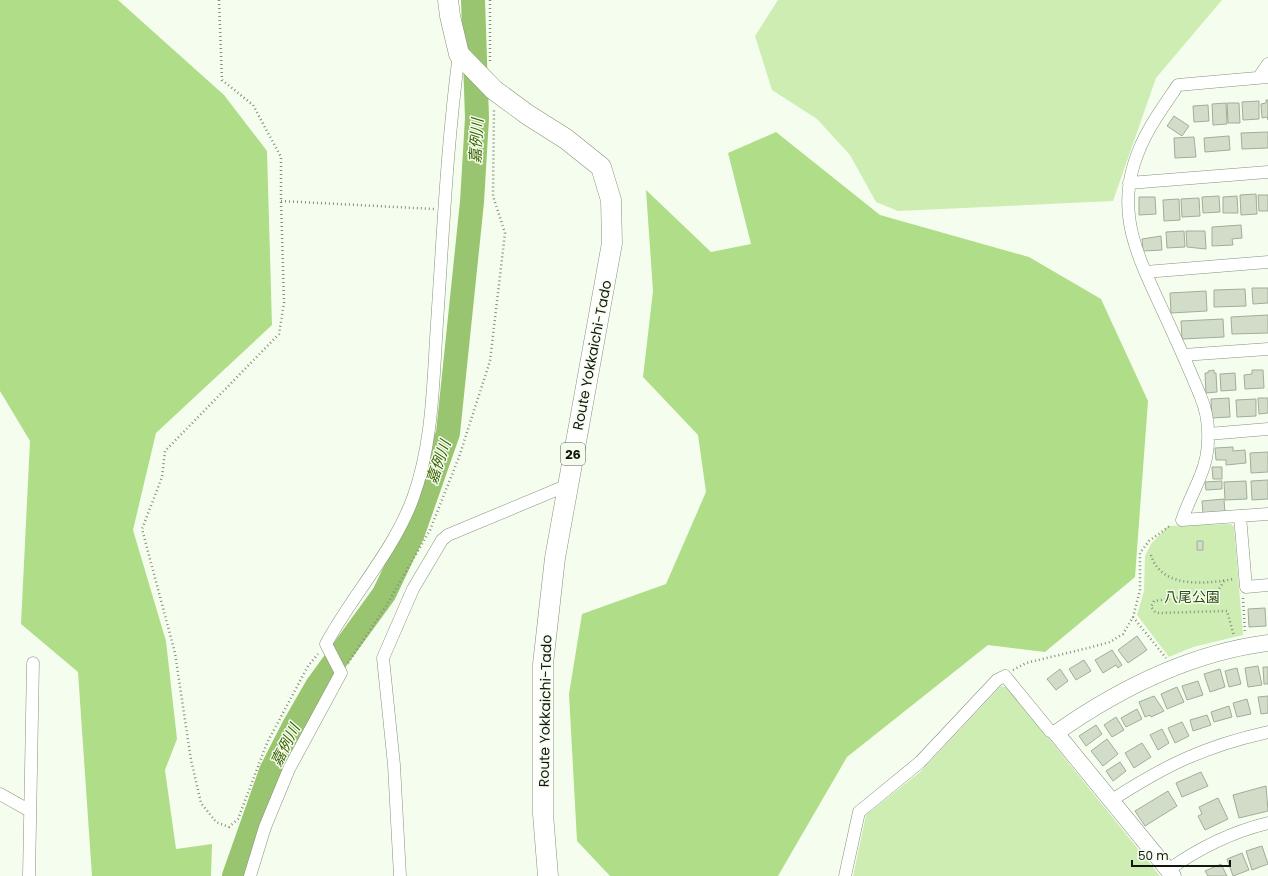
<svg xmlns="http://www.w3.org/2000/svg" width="1268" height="876" viewBox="0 0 1268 876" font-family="Poppins,'Noto Sans JP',sans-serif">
  <rect width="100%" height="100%" fill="#f5feee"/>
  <path fill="#cdedb2" d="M 778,0 L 1222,0 L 1156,78 L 1113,201 L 898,211 L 876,202 L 850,155 L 817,119 L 772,90 L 755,36 Z
    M 1231,524 L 1234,527 L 1243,635 L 1193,647 L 1169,657 L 1137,615 L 1144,591 L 1145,556 L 1151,544 L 1168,526 Z
    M 1001,686 L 1007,687 L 1160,876 L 853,876 L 866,815 L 920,772 Z"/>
  <path fill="#b0dd88" d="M 0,0 L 118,0 L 224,95 L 267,151 L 272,325 L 156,433 L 133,530 L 166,641 L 177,739 L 165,770 L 176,849 L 212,844 L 211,876 L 92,876 L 78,672 L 21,624 L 30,441 L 0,391 Z
    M 776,132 L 880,215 L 1029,257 L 1101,299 L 1148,401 L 1135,577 L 1045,652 L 988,645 L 847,757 L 778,876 L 610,876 L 577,841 L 569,694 L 582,614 L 666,584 L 706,492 L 698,435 L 643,377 L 653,291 L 646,190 L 711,252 L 751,244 L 728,153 Z"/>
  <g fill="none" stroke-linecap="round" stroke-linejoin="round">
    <path stroke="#99c571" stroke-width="24" d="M 234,876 L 271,771 L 294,726 L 317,686 L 384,594 L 413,533 L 448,433 L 472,202 L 477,118 L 473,0"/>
  </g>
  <path fill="#d2ddc9" stroke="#a2ac99" d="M 1266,100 L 1268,100 L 1268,120 L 1267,117 L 1262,118 L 1261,104 L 1266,103 Z
    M 1259,101 L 1259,119 L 1243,120 L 1242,102 Z
    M 1226,103 L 1227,124 L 1213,125 L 1212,104 Z
    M 1227,103 L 1239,103 L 1240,123 L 1228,123 Z
    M 1208,105 L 1209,121 L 1194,122 L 1193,106 Z
    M 1174,116 L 1189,126 L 1182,136 L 1167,126 Z
    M 1268,132 L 1268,148 L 1242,149 L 1241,133 Z
    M 1229,136 L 1230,150 L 1205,152 L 1204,138 Z
    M 1194,137 L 1196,157 L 1175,158 L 1174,138 Z
    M 1256,194 L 1257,214 L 1241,215 L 1240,195 Z
    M 1258,195 L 1268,195 L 1268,211 L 1259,211 Z
    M 1219,196 L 1220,212 L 1203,213 L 1202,197 Z
    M 1237,196 L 1238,213 L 1223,213 L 1223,197 Z
    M 1139,197 L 1155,197 L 1156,214 L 1139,215 Z
    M 1199,198 L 1200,216 L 1182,217 L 1181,199 Z
    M 1179,199 L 1180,220 L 1164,221 L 1163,200 Z
    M 1241,225 L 1242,238 L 1232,239 L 1233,245 L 1212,246 L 1212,227 Z
    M 1184,231 L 1185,247 L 1167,248 L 1166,232 Z
    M 1186,231 L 1205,231 L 1206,249 L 1187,247 Z
    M 1161,236 L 1162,250 L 1143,251 L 1142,239 Z
    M 1252,288 L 1268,288 L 1268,303 L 1253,304 Z
    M 1245,289 L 1246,306 L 1214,307 L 1214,290 Z
    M 1206,291 L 1207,311 L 1171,313 L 1170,293 Z
    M 1268,315 L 1268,333 L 1232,334 L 1231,317 Z
    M 1223,319 L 1224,337 L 1182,339 L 1181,321 Z
    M 1214,370 L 1214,373 L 1216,373 L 1217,392 L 1206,393 L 1205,373 L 1208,373 L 1208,371 Z
    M 1252,370 L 1263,370 L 1264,388 L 1245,389 L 1244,375 L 1252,374 Z
    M 1235,373 L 1236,390 L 1221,391 L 1220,374 Z
    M 1229,398 L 1230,417 L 1212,418 L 1211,399 Z
    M 1258,398 L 1268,398 L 1268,413 L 1259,414 Z
    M 1256,399 L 1256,416 L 1237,417 L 1236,400 Z
    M 1233,447 L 1233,451 L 1245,450 L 1246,463 L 1226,465 L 1226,460 L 1216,460 L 1215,448 Z
    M 1268,452 L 1268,472 L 1251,473 L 1250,453 Z
    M 1212,467 L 1222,467 L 1222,479 L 1213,479 Z
    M 1268,480 L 1268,499 L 1252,500 L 1251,481 Z
    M 1222,481 L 1222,489 L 1206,490 L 1205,482 Z
    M 1246,481 L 1247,499 L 1225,500 L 1224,482 Z
    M 1224,499 L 1225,513 L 1203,514 L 1202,501 Z
    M 1197,541 L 1203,541 L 1203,550 L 1197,550 Z
    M 1265,608 L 1266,626 L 1249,627 L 1248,609 Z
    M 1137,636 L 1147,650 L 1128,663 L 1118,650 Z
    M 1112,650 L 1122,665 L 1118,668 L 1116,665 L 1103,673 L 1095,660 Z
    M 1084,660 L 1091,671 L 1076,680 L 1069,669 Z
    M 1258,666 L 1262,685 L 1248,687 L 1245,668 Z
    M 1263,667 L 1268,667 L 1268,684 L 1264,684 Z
    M 1237,668 L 1241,684 L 1229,687 L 1225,671 Z
    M 1060,669 L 1068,681 L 1056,690 L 1047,679 Z
    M 1220,669 L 1225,687 L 1210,692 L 1204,674 Z
    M 1198,681 L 1203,695 L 1187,700 L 1182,686 Z
    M 1177,687 L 1184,702 L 1167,709 L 1161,694 Z
    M 1154,696 L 1164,711 L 1151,717 L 1150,715 L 1145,717 L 1139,702 Z
    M 1268,696 L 1268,713 L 1261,714 L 1258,697 Z
    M 1247,699 L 1251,714 L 1237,717 L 1233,703 Z
    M 1229,706 L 1232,717 L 1214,722 L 1211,712 Z
    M 1137,709 L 1142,719 L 1126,727 L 1121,718 Z
    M 1207,715 L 1211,725 L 1193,731 L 1190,720 Z
    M 1116,717 L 1124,730 L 1112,737 L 1104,725 Z
    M 1182,722 L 1189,736 L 1175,743 L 1168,728 Z
    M 1096,725 L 1102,734 L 1086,746 L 1079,736 Z
    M 1162,729 L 1169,743 L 1158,750 L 1150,735 Z
    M 1107,739 L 1118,754 L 1103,766 L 1091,751 Z
    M 1142,743 L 1151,757 L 1134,768 L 1125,753 Z
    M 1120,762 L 1126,771 L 1113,781 L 1106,771 Z
    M 1201,772 L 1208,786 L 1182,797 L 1176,783 Z
    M 1266,786 L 1268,811 L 1239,818 L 1233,795 Z
    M 1168,791 L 1177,806 L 1145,826 L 1135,811 Z
    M 1218,798 L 1228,819 L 1205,830 L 1198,816 L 1202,814 L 1199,807 Z
    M 1262,846 L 1268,864 L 1252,870 L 1246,851 Z
    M 1242,853 L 1249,870 L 1233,876 L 1227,859 Z
    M 1221,864 L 1227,876 L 1208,876 L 1205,871 Z"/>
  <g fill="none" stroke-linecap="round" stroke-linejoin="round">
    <g stroke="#86917e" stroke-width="13">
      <path id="minor" d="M 1259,77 L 1268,64
        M 1268,77 L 1178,85 C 1161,110 1143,134 1134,164 C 1117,218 1140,261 1162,309 C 1175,337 1188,366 1200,395 C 1211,420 1211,452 1200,477 C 1194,492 1187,505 1182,520 L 1268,514
        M 1129,183 L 1268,172
        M 1145,272 L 1268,262
        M 1183,355 L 1268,349
        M 1208,434 L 1268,429
        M 1240,516 L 1246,587 L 1268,585
        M 0,794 L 30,811
        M 1112,800 C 1166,765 1205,746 1268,732
        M 1168,870 C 1199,848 1231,832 1268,823
        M 29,876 L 33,663
        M 250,876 L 265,827 L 289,769 L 341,673 L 326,644 C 353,594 393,552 413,498 C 433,443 433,382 437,323 C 443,234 447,144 459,54
        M 400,876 L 394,765 L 383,658 L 413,589 L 442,540 L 448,535 L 568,485
        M 845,876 L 859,812 L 920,762 L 997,680 L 1005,676 L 1050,731 L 1056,733"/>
    </g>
    <g stroke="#86917e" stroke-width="17">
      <path id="tertiary" d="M 1173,876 L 1056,733 C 1120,688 1190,653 1268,643"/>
    </g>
    <g stroke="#86917e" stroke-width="21">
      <path id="primary" d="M 448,0 L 450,16 L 459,54 L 494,90 L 528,115 L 566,139 L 601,167 L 611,200 L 612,243 L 555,558 L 543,664 L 543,814 L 548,876"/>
    </g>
    <path stroke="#868c81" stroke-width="2.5" stroke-dasharray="1 3" stroke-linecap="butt" d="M 219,0 L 222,80 L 253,105 L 281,157 L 281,201 L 284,303 L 279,334 L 165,451 L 162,477 L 142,529 L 175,653 L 191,760 L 201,803 L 216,822 L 229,827 L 238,819 L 267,743 L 308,666 L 318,654
      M 490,0 L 490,63
      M 281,201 L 434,209
      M 1151,555 C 1161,589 1206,584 1234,579
      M 1224,581 L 1219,589 L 1211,593 L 1154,601 L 1151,607 L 1155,612 L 1159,613 L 1227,611 L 1234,636
      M 1243,598 L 1245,633
      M 1133,617 L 1166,658
      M 348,663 L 386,606 L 430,530 L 459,457 L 490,361 L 505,233 L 493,196 L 494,110
      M 1013,670 L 1026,663 L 1088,648 L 1110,642 L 1123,634 L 1133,617 L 1140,590 L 1140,553 L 1149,541 L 1171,525"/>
    <use href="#minor" stroke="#fff" stroke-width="12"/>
    <use href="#tertiary" stroke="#fff" stroke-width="16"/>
    <use href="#primary" stroke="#fff" stroke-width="20"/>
  </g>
  <g text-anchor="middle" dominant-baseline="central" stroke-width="3" stroke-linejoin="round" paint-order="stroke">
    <rect fill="#f5feee" stroke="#575c53" stroke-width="1" x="561" y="443" width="24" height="22" rx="3"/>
    <g font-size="13" font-weight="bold" fill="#131710">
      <text x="573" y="454">26</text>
    </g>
    <g font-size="14" fill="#131710" stroke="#f5feee">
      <text transform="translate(592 355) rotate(-79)">Route Yokkaichi-Tado</text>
      <text transform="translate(545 711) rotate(-89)">Route Yokkaichi-Tado</text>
    </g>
    <g font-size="14" fill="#2e490d" stroke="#f5feee">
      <text x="1192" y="597">八尾公園</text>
    </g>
    <g font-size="15" font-style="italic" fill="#3b6202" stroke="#f5feee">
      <text transform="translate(476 141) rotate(-87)">嘉例川</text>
      <text transform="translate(438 462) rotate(-71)">嘉例川</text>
      <text transform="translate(285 745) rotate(-63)">嘉例川</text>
    </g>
  </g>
  <path d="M1132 860v6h98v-6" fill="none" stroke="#131710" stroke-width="2"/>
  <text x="1138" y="860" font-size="12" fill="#131710" stroke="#f5feee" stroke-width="3" paint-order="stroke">50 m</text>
</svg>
